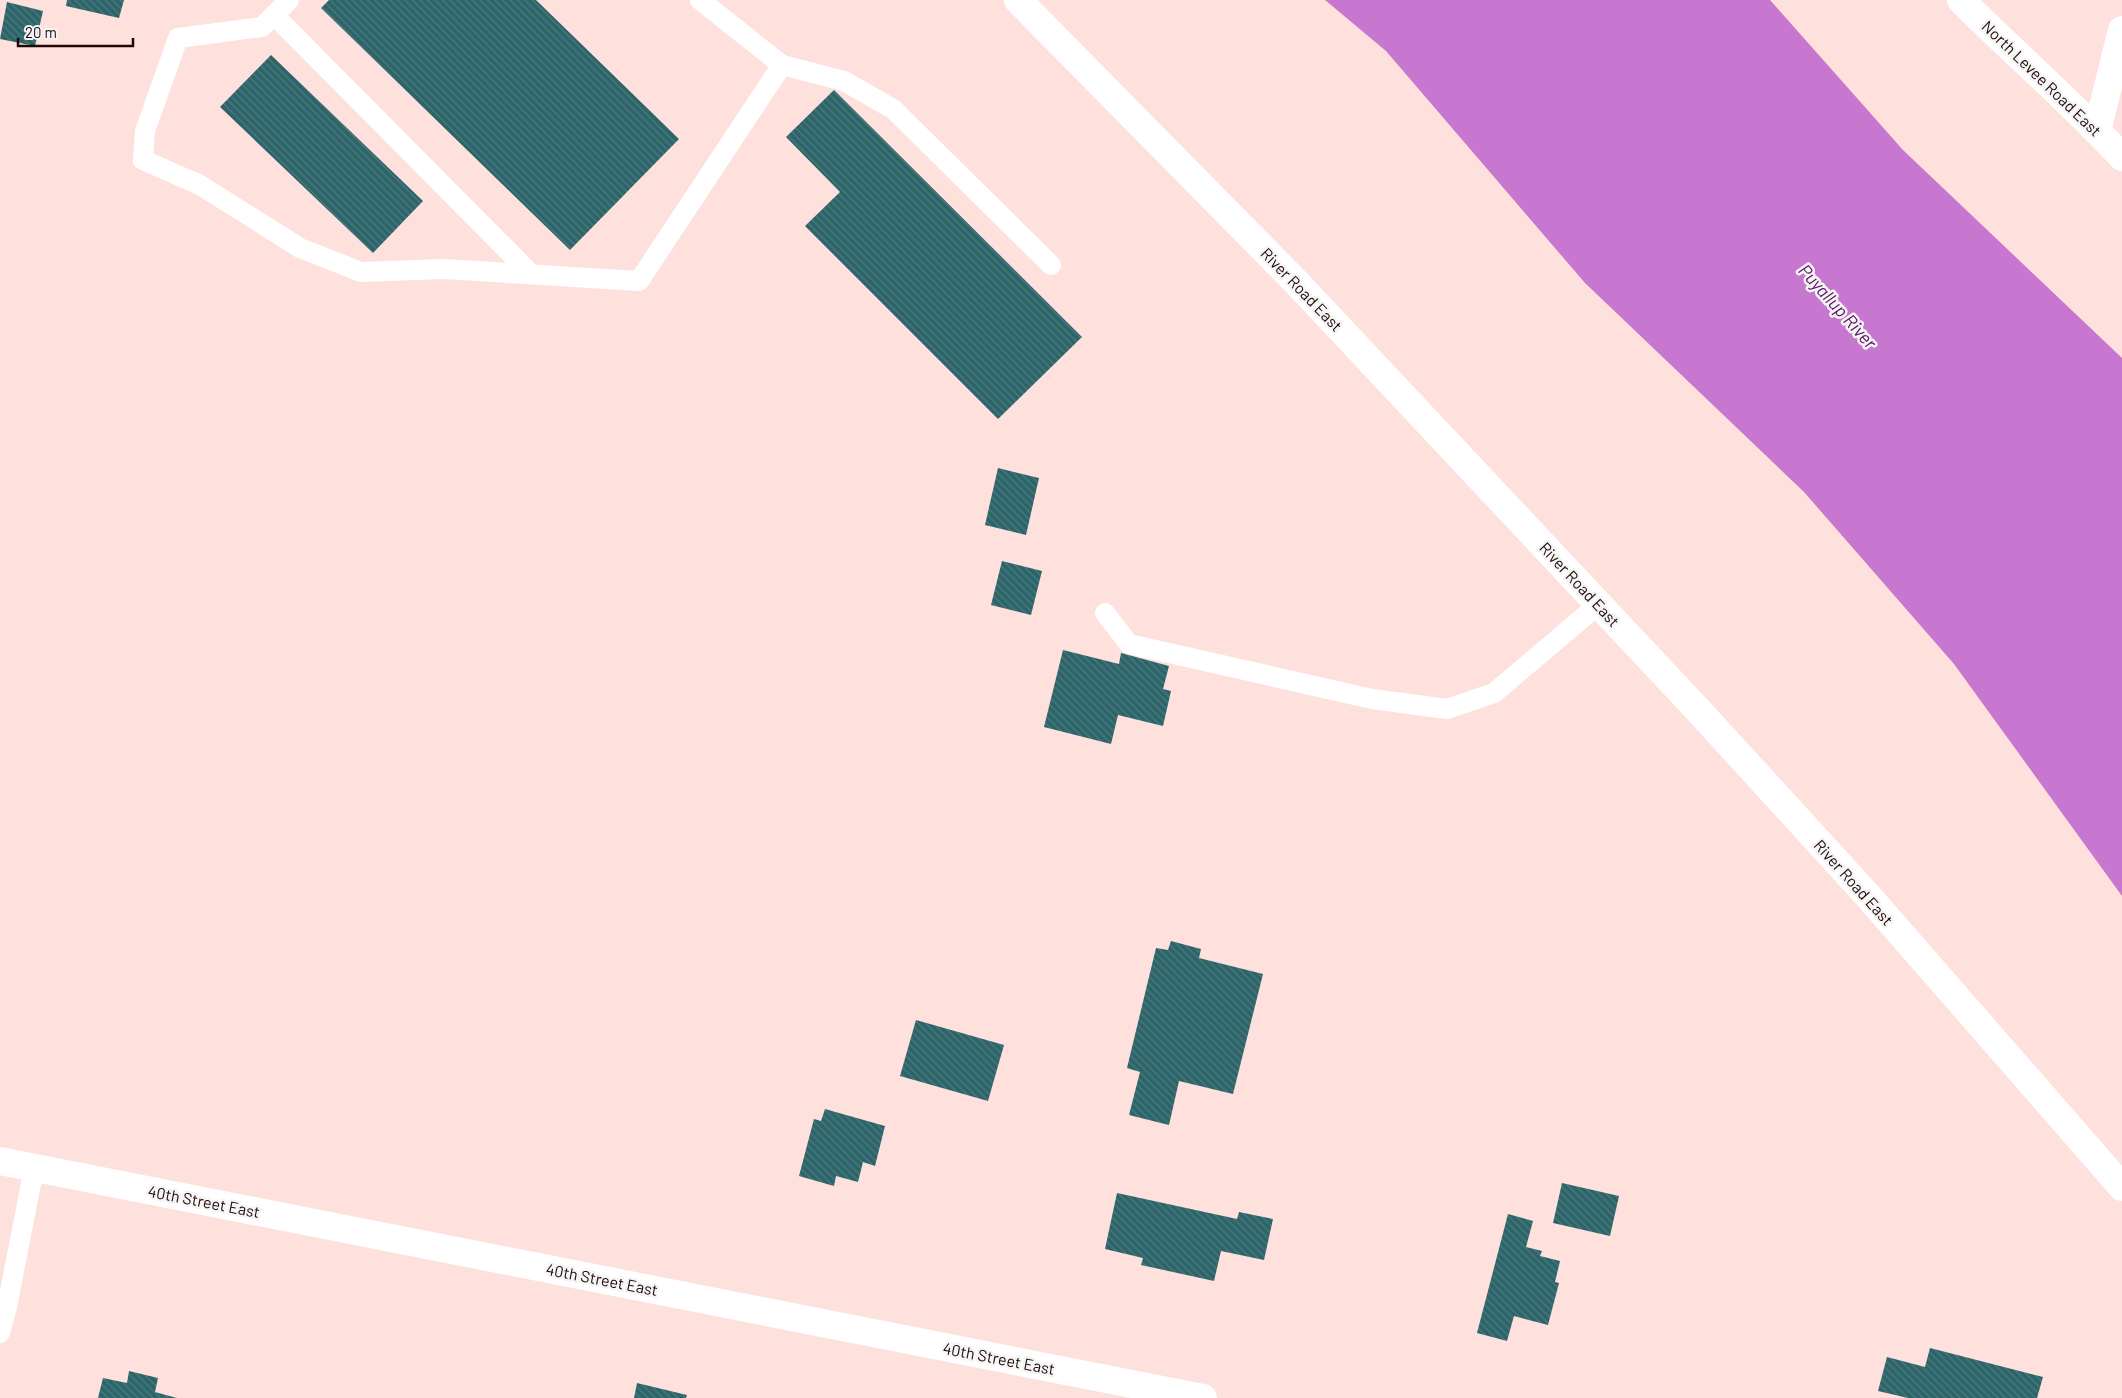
<svg xmlns="http://www.w3.org/2000/svg" width="2122" height="1398" viewBox="0 0 2122 1398" font-family="Barlow,sans-serif">
  <defs>
    <pattern id="building-back-hatch" width="6" height="6" patternUnits="userSpaceOnUse" patternTransform="scale(1.25)"><rect width="6" height="6" fill="#2b656a"/><path d="M-1 5l2 2M0 0l6 6M5-1l2 2" fill="none" stroke="#4f797d"/></pattern>
  </defs>
  <rect width="100%" height="100%" fill="#fee0dd"/>
  <path fill="#c777cf" d="M 1325,0 L 1770,0 L 1903,150 L 2122,358 L 2122,896 L 1954,664 L 1804,492 L 1585,283 L 1386,51 Z"/>
  <path fill="url(#building-back-hatch)" d="M 67,0 L 124,0 L 119,18 L 66,6 Z
    M 329,0 L 536,0 L 679,139 L 570,250 L 321,8 Z
    M 7,2 L 43,11 L 35,46 L 0,39 Z
    M 271,55 L 423,201 L 373,253 L 220,107 Z
    M 834,90 L 1082,337 L 998,419 L 805,226 L 840,192 L 786,137 Z
    M 998,468 L 1039,478 L 1026,535 L 985,525 Z
    M 1002,561 L 1042,571 L 1031,615 L 991,605 Z
    M 1063,650 L 1119,664 L 1121,653 L 1169,666 L 1163,689 L 1171,691 L 1163,726 L 1118,715 L 1111,744 L 1044,727 Z
    M 1171,941 L 1201,949 L 1199,958 L 1263,974 L 1233,1094 L 1179,1081 L 1169,1125 L 1129,1115 L 1140,1072 L 1127,1068 L 1156,948 L 1168,950 Z
    M 916,1020 L 1004,1045 L 988,1101 L 900,1076 Z
    M 825,1109 L 885,1126 L 875,1166 L 863,1162 L 858,1182 L 836,1176 L 834,1186 L 799,1176 L 814,1119 L 821,1121 Z
    M 1562,1183 L 1619,1196 L 1610,1236 L 1553,1223 Z
    M 1117,1193 L 1237,1219 L 1239,1212 L 1273,1219 L 1264,1260 L 1221,1251 L 1214,1281 L 1141,1265 L 1143,1258 L 1105,1249 Z
    M 1508,1214 L 1533,1221 L 1526,1247 L 1542,1251 L 1540,1256 L 1560,1261 L 1555,1282 L 1559,1283 L 1548,1325 L 1514,1316 L 1507,1341 L 1477,1333 Z
    M 1930,1348 L 2043,1377 L 2037,1398 L 1908,1398 L 1878,1391 L 1887,1357 L 1925,1367 Z
    M 129,1371 L 158,1378 L 155,1392 L 177,1398 L 98,1398 L 103,1378 L 127,1383 Z
    M 637,1383 L 687,1395 L 686,1398 L 634,1398 Z"/>
  <g fill="none" stroke-linecap="round" stroke-linejoin="round">
    <path stroke="#fff" stroke-width="20" d="M 289,0 L 262,27 L 178,38 L 145,131 L 143,160 L 200,185 L 300,248 L 361,272 L 444,269 L 639,281 L 782,65
      M 700,0 L 782,65 L 844,81 L 893,109 L 1051,265
      M 274,15 L 531,274
      M 1105,613 L 1129,644 L 1372,699 L 1447,709 L 1494,693 L 1599,604
      M 0,1333 L 7,1307 L 34,1168"/>
    <path stroke="#fff" stroke-width="28" d="M 2097,131 L 2122,30
      M 0,1161 L 1203,1398"/>
    <path stroke="#fff" stroke-width="28" d="M 1961,0 C 2014,53 2071,102 2122,157"/>
    <path stroke="#fff" stroke-width="28" d="M 1018,0 L 1297,283 L 1698,710 L 1868,896 L 2122,1187"/>
  </g>
  <g text-anchor="middle" dominant-baseline="central" stroke-width="5" stroke-linejoin="round" paint-order="stroke">
    <g font-size="16" fill="#210808" stroke="#f5f5f5">
      <text transform="translate(2042 78) rotate(44)">North Levee Road East</text>
      <text transform="translate(1302 289) rotate(46)">River Road East</text>
      <text transform="translate(1580 584) rotate(47)">River Road East</text>
      <text transform="translate(1854 882) rotate(48)">River Road East</text>
      <text transform="translate(204 1201) rotate(11)">40th Street East</text>
      <text transform="translate(602 1279) rotate(11)">40th Street East</text>
      <text transform="translate(999 1358) rotate(11)">40th Street East</text>
    </g>
    <g font-size="18" font-style="italic" fill="#5a1062" stroke="#f5f5f5">
      <text transform="translate(1838 306) rotate(48)">Puyallup River</text>
    </g>
  </g>
  <path d="M18 38v8h115v-8" fill="none" stroke="#210808" stroke-width="2.5"/>
  <text x="25" y="38" font-size="15" fill="#210808" stroke="#f5f5f5" stroke-width="4" paint-order="stroke">20 m</text>
</svg>
